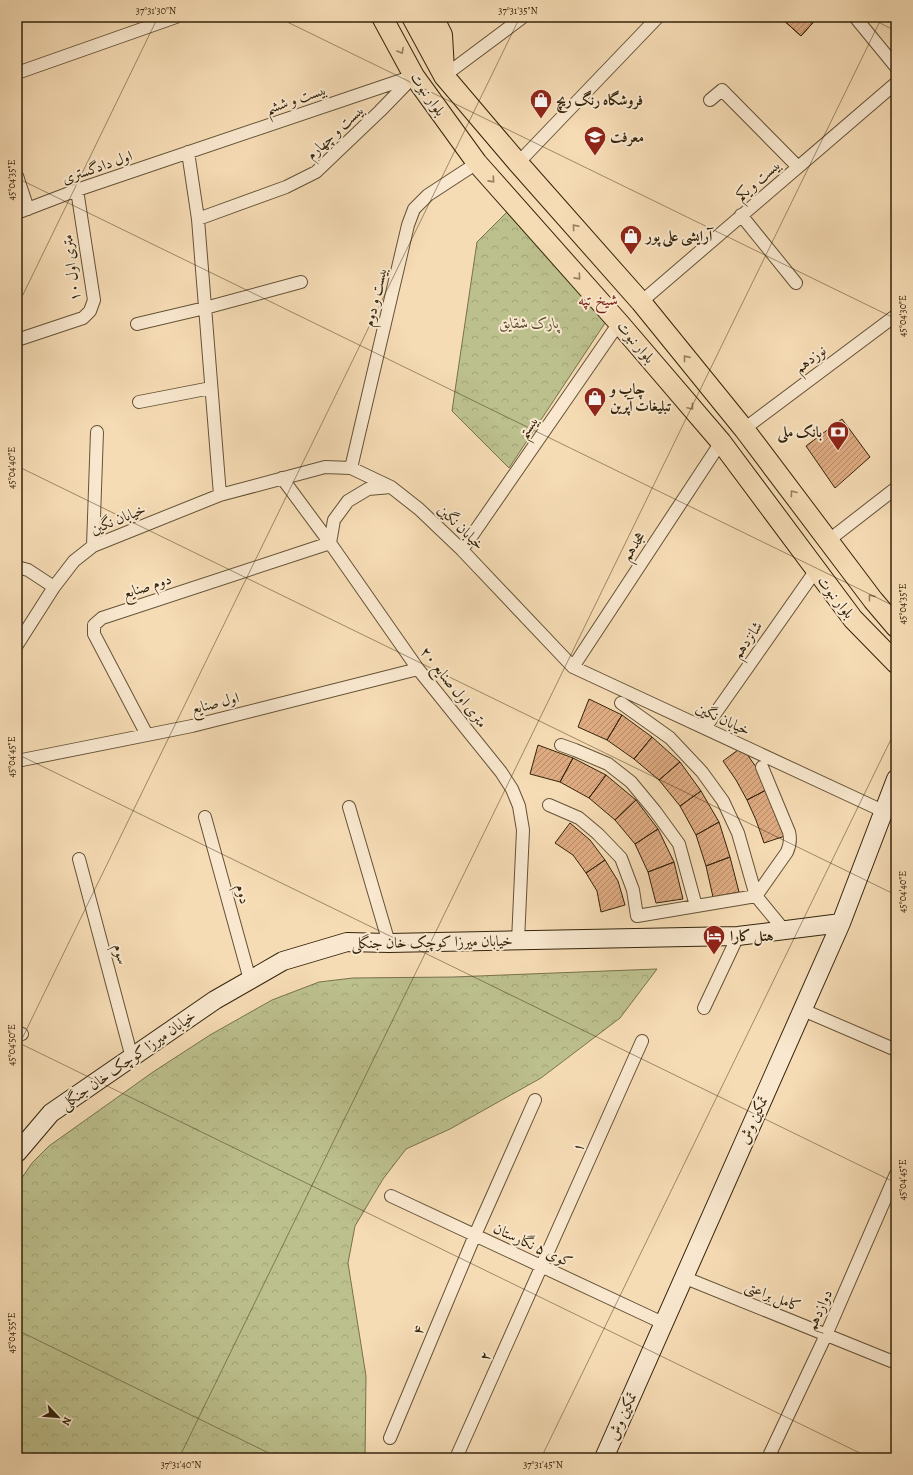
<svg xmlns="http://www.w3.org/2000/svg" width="913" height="1475" viewBox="0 0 913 1475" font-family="Alegreya,Amiri,serif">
  <defs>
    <pattern id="park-crowns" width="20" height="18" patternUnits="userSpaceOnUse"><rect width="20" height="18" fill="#bcc08d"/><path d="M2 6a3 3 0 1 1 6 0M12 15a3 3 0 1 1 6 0" fill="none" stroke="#a2a578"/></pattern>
    <pattern id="building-hatch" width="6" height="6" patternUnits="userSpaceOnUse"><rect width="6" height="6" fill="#dfab82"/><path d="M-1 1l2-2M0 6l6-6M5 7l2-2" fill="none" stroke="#b68b69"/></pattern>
  </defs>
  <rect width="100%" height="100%" fill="#f6dcb5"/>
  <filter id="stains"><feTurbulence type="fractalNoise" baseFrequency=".005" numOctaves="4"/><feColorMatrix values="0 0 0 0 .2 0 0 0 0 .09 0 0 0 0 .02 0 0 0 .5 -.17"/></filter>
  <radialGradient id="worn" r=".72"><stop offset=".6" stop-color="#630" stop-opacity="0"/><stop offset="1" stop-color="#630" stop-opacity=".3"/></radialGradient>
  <path fill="url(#park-crowns)" stroke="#78724c" d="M 513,206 L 609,317 L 509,468 L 452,411 L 477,242 Z
    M 657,969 L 620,1018 L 541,1078 L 450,1129 L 406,1149 L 383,1179 L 355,1226 L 348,1263 L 366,1376 L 365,1458 L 17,1458 L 17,1185 L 32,1163 L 49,1146 L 153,1072 L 210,1035 L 272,1000 L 319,982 L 353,978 L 453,977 Z"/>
  <path fill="url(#building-hatch)" stroke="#34240b" d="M 780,17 L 818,17 L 801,36 Z
    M 780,17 L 818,17 L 801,36 Z
    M 842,419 L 870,457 L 835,488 L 806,446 Z
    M 589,699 L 622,715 L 607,740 L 578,727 Z
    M 622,715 L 652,737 L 634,759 L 607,740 Z
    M 652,737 L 680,762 L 659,780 L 634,759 Z
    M 538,745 L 573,758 L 560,782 L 530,774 Z
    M 742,747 L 756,767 L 768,789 L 747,800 L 736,780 L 723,761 Z
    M 573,758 L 606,775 L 589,798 L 560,782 Z
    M 680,762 L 701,791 L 680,806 L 659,780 Z
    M 606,775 L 636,800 L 615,820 L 589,798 Z
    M 768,789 L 785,836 L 764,843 L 756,820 L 747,800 Z
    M 701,791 L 719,822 L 696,835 L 680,806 Z
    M 636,800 L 658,829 L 635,844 L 615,820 Z
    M 719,822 L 730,857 L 706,866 L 696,835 Z
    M 570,823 L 590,840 L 605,860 L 586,873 L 573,855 L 555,843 Z
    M 658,829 L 674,862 L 648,872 L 635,844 Z
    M 730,857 L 739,892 L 713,897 L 706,866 Z
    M 605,860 L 618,881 L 625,905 L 601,912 L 597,891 L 586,873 Z
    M 674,862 L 683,899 L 656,903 L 648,872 Z"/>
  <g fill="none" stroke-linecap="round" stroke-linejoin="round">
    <g stroke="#645236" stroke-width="14">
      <path id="street" d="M 855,17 L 896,67
        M 17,73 L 176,17
        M 444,76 L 523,17
        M 710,100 L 722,90 L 798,167
        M 188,152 L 198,219 L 220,495
        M 518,163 L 658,17
        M 17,176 L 28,209
        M 17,213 L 77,190 L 414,76
        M 741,215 L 796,283
        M 198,219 L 286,187 L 316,172 L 380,111 L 413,77
        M 641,302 L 896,83
        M 137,324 L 205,308 L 301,282
        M 17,340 L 83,318 L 90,311 L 94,300 L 77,190
        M 139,402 L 211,388
        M 744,429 L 895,316
        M 351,468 L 408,225 L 414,209 L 428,195 L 477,163
        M 282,478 L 330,543 L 418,669 L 501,772 L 512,789 L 519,806 L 523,830 L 518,941
        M 829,540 L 896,488
        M 93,546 L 97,432
        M 462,550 L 619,323
        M 17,567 L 28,570 L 54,587
        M 17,645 L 54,587 L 74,561 L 93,546 L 220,495 L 325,467 L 351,468 L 391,487 L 419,509 L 462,550 L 573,667 L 883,811
        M 573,667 L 721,442
        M 705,728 L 816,570
        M 147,735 L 94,634 L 94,625 L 102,618 L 330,543 L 334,520 L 348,501 L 368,489 L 391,487
        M 561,745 L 575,750 L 608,764 L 631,782 L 655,811 L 679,844 L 696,906
        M 17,761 L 192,726 L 418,669
        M 762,767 L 789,832 C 791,839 790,845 787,852 L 756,896 L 784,930
        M 549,805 L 579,818 L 598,834 L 621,858 L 633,890 L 637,916 L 756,896 L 738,833 L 723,801 L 702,772 L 670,738 L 621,703
        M 349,807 L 389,943
        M 205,817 L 250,980
        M 79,859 L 132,1058
        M 704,1008 L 738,936
        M 803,1010 L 896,1050
        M 17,1035 L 22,1034
        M 391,1196 L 663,1323
        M 683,1277 L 896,1363
        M 390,1438 L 475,1235 L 535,1100
        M 456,1458 L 642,1041
        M 768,1458 L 826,1335 L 896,1174"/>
    </g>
    <g stroke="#34240b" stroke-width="20">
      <path id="secondary" d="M 17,1153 L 51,1113 L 215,1000 L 250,980 L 283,961 L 347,942 L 389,943 L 738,936 L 841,923
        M 604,1458 L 841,923 L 896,779"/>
    </g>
    <g stroke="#34240b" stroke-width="22">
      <path id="primary" d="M 382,17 L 414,76 L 477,163 L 619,323 L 721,442 L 853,619 L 896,663
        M 412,17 L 444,76 L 518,163 L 641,302 L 744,429 L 873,600 L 896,627
        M 433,17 L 442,35 L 444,70"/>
    </g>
    <use href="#street" stroke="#f9e8cf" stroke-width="12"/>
    <use href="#secondary" stroke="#f9e8cf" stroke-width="18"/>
    <use href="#primary" stroke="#f6dcb5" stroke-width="20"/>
  </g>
  <defs><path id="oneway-chevron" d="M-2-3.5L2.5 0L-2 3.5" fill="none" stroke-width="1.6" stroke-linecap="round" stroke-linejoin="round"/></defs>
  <g stroke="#958060">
    <use href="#oneway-chevron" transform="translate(401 51) rotate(61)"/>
    <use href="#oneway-chevron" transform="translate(492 180) rotate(48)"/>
    <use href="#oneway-chevron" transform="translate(575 227) rotate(-131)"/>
    <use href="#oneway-chevron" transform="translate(578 277) rotate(48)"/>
    <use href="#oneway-chevron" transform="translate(686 358) rotate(-129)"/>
    <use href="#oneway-chevron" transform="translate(691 407) rotate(50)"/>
    <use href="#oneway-chevron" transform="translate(793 493) rotate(-127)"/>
    <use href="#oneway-chevron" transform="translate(871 597) rotate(-127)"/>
  </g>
  <path fill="none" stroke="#34240b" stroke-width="1" stroke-opacity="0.45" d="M 277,17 L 896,319M 868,17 L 896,31M 17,178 L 896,607M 17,307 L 158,17M 17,466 L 896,895M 17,754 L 896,1183M 17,1042 L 870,1458M 17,1049 L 520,17M 17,1330 L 279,1458M 179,1458 L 882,17M 541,1458 L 896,729"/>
  <defs>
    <g id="shop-pin" transform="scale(1.15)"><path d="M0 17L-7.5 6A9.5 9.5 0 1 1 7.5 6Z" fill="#8f2418" stroke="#f9e8cf"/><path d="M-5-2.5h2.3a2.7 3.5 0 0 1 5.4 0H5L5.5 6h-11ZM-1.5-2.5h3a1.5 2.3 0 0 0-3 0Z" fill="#fff"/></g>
    <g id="school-pin" transform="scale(1.15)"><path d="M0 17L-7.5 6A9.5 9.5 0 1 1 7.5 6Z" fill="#8f2418" stroke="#f9e8cf"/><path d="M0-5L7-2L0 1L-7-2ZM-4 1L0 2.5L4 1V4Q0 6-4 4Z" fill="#fff"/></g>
    <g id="bank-pin" transform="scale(1.15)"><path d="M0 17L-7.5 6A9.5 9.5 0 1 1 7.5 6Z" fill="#8f2418" stroke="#f9e8cf"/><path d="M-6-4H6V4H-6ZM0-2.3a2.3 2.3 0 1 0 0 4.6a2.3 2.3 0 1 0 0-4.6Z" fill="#fff"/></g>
    <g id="hotel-pin" transform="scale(1.15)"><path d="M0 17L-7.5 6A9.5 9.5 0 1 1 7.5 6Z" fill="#8f2418" stroke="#f9e8cf"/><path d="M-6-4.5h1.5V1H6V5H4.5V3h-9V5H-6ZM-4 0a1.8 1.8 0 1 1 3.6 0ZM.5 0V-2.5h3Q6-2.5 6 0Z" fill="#fff"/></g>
  </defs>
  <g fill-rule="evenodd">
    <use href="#shop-pin" x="541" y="100"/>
    <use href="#school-pin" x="595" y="137"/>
    <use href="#shop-pin" x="631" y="236"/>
    <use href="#shop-pin" x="595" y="398"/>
    <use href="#bank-pin" x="838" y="432"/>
    <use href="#hotel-pin" x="714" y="936"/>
  </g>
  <g text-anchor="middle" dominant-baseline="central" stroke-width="4" stroke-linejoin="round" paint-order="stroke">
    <g font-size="15" fill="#34240b" stroke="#f9e8cf">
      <text transform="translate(428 94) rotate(55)">بلوار نبوت</text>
      <text transform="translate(296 99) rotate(-19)">بیست و ششم</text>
      <text transform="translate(335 132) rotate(-43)">بیست و چهارم</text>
      <text transform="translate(97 167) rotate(-19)">اول دادگستری</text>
      <text transform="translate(758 180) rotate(-41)">بیست و یکم</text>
      <text transform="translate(71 268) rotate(-97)">۱۰ متری اول</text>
      <text transform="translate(375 297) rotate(-77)">بیست و دوم</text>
      <text transform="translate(636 342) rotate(50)">بلوار نبوت</text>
      <text transform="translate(810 359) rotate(-37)">نوزدهم</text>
      <text transform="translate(528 427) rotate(-55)">بیستم</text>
      <text transform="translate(118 519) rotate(-22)">خیابان نگین</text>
      <text transform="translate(461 527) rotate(44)">خیابان نگین</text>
      <text transform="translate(633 546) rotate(-57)">هجدهم</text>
      <text transform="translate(147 586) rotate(-18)">دوم صنایع</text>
      <text transform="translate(836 597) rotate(52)">بلوار نبوت</text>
      <text transform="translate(747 640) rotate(-55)">شانزدهم</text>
      <text transform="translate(454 687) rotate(52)">۲۰ متری اول صنایع</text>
      <text transform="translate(215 703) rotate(-14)">اول صنایع</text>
      <text transform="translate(723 719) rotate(25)">خیابان نگین</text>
      <text transform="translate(243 894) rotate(75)">دوم</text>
      <text transform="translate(432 942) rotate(-1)">خیابان میرزا کوچک خان جنگلی</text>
      <text transform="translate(121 954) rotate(75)">سوم</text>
      <text transform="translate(128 1060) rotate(-35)">خیابان میرزا کوچک خان جنگلی</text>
      <text transform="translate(753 1120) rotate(-66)">تمکین وش</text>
      <text transform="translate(578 1147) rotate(-66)">۱</text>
      <text transform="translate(533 1245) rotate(25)">کوی ۵ نگارستان</text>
      <text transform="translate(773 1296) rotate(22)">کامل براعتی</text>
      <text transform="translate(819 1310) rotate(-66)">دوازدهم</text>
      <text transform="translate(418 1330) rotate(-67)">۴</text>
      <text transform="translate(485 1356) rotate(-66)">۲</text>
      <text transform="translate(622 1416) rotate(-66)">تمکین وش</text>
    </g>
    <g font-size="15" font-weight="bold" fill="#34240b" stroke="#f9e8cf" text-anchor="start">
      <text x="556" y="100">فروشگاه رنگ ریچ</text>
      <text x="610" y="137">معرفت</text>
      <text x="646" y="236">آرایشی علی پور</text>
      <text x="610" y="389">چاپ و<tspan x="610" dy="17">تبلیغات آپرین</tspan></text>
      <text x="822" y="432" text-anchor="end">بانک ملی</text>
      <text x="730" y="936">هتل کارا</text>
    </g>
    <g font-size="15" font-style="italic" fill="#564b2c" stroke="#f9e8cf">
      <text x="529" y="323">پارک شقایق</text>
    </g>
    <g font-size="16" fill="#7a1f14" stroke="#f9e8cf">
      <text x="598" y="300">شیخ تپه</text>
    </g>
  </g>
  <rect width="913" height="1475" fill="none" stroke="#f6dcb5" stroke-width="44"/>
  <g transform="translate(58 1417) rotate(116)" stroke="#f9e8cf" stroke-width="3" paint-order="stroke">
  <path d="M0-3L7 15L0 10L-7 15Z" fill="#34240b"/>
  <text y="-6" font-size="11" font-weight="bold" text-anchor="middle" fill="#34240b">N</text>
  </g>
  <rect x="22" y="22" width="869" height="1431" fill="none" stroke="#34240b" stroke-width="1.5"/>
  <g font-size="10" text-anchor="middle" fill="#34240b">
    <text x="156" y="14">37°31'30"N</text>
    <text x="518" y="14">37°31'35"N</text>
    <text transform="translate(11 180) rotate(-90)" y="4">45°04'35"E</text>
    <text transform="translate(902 316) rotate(-90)" y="4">45°04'30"E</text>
    <text transform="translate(11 468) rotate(-90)" y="4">45°04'40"E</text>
    <text transform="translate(902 604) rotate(-90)" y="4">45°04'35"E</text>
    <text transform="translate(11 757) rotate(-90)" y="4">45°04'45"E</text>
    <text transform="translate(902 892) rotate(-90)" y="4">45°04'40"E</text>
    <text transform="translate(11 1045) rotate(-90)" y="4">45°04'50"E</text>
    <text transform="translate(902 1180) rotate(-90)" y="4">45°04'45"E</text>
    <text transform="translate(11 1333) rotate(-90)" y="4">45°04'55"E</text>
    <text x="181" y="1468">37°31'40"N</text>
    <text x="543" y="1468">37°31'45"N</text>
  </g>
  <rect width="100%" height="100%" filter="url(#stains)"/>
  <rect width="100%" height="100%" fill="url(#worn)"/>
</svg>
